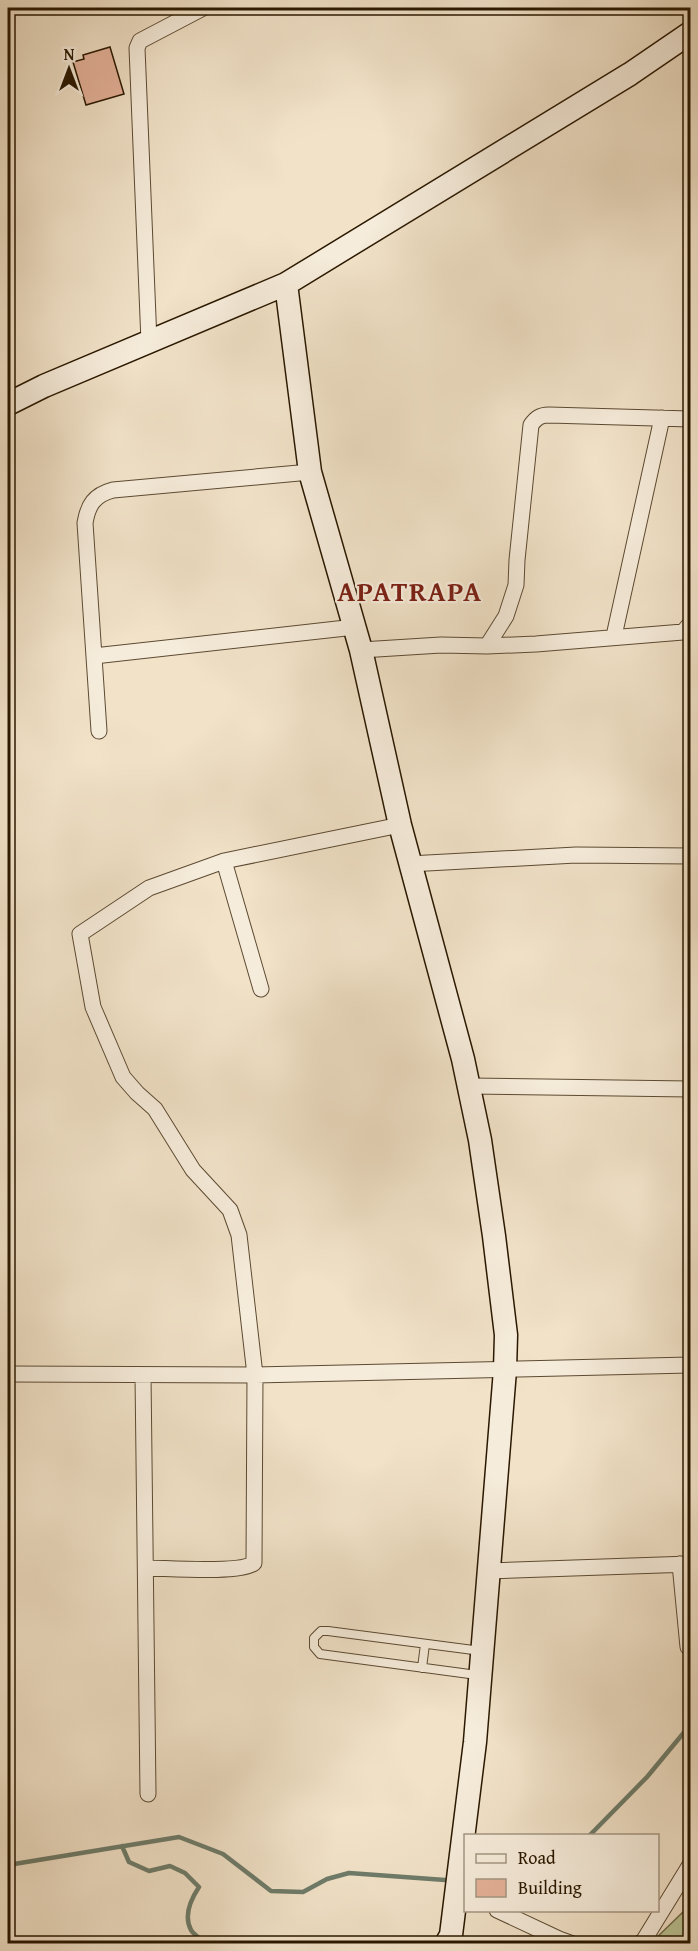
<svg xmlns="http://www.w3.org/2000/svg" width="698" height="1951" viewBox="0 0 698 1951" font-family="'Gentium Book Plus',serif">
  <rect width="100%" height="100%" fill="#f1e2c8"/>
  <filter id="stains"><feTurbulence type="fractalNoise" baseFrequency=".00333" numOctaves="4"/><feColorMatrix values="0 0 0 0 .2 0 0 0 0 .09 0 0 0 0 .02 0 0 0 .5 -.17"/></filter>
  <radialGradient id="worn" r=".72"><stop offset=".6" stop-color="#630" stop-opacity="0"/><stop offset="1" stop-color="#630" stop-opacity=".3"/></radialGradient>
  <path fill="#bbc395" stroke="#726e4a" stroke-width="1.5" d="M 690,1899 L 690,1943 L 651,1943 L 684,1911 Z"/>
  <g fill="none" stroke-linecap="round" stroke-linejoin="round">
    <path stroke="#6e7c6a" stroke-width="4.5" d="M 589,1836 L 647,1777 L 686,1730 L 690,1728
      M 122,1846 L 129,1862 L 149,1871 L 170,1866 L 185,1873 L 199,1887 C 191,1899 183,1915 191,1930 C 194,1935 202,1940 206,1944
      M 8,1865 L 179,1837 L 223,1854 L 271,1891 L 303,1892 L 327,1879 L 349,1873 L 445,1880"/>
  </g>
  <path fill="#e5b29a" stroke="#2a1800" stroke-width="1.5" d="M 110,47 L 124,94 L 86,105 L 73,62 L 84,59 L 83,55 Z"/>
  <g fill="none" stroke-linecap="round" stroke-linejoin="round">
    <g stroke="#5c4a32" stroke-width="10">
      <path id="lane" d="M 422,1668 L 425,1644
        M 477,1675 L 320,1654 L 314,1647 L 314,1638 L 321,1631 L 328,1631 L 481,1651"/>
    </g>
    <g stroke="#5c4a32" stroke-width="17">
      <path id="street" d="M 149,342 L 137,48 L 140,41 L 203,8
        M 614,636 L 662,418
        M 487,646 L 506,616 L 516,585 L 517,560 L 531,425 C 536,418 540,415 549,415 L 690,419
        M 361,650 L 441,645 L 487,646 L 536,644 L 683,632 L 690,624
        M 94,656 L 355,627
        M 99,731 L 85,523 C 88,505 94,495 113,490 L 310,472
        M 224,861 L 261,989
        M 409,864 L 576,855 L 690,856
        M 468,1086 L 690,1089
        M 8,1374 L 255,1375 L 690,1365
        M 143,1375 L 148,1794
        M 680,1564 L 688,1647
        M 146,1568 C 166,1568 241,1574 254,1563 L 255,1375 L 239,1235 L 230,1210 L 193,1170 L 155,1109 L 137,1093 L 123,1077 L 93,1007 L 80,934 L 149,888 L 224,861 L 400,825
        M 489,1571 L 690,1564
        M 497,1910 L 559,1939 L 573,1944
        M 639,1944 L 644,1940 L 690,1865"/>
    </g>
    <g stroke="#2a1800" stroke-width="25">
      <path id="secondary" d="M 8,404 L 44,386 L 286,284
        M 446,1944 L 451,1935 L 475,1742 L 505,1370 L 506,1335 L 494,1236 L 480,1140 L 463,1059 L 400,825 L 361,650 L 310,472 L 286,284 L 630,74 L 690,33"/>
    </g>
    <use href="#lane" stroke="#f6ecdb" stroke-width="8"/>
    <use href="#street" stroke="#f6ecdb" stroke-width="15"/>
    <use href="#secondary" stroke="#f6ecdb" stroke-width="22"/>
  </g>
  <g text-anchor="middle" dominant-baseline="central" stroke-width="4.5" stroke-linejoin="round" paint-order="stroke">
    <g font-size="28" font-weight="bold" letter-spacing="1.5" fill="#7a1f14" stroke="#f6ecdb">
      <text x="410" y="590">APATRAPA</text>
    </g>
  </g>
  <rect width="698" height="1951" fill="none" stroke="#f1e2c8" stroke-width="30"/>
  <rect x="9" y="9" width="680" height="1933" fill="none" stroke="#2a1800" stroke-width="3"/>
  <rect x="15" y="15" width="668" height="1921" fill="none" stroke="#2a1800" stroke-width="1.5"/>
  <rect x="464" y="1834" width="195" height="78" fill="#f6ecdb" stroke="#a49783" stroke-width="1.5"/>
  <rect x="476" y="1854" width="30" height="9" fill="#f6ecdb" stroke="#a49783" stroke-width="1.5"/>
  <text x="518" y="1864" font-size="18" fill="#2a1800">Road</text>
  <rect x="476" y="1879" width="30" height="18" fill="#e5b29a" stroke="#a49783" stroke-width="1.5"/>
  <text x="518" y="1894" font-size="18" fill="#2a1800">Building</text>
  <g transform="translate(69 69)" stroke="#f6ecdb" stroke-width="4.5" paint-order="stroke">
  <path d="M0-4.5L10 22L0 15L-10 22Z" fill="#2a1800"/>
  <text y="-9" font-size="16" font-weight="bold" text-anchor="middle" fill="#2a1800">N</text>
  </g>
  <rect width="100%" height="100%" filter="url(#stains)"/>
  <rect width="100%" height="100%" fill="url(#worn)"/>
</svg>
